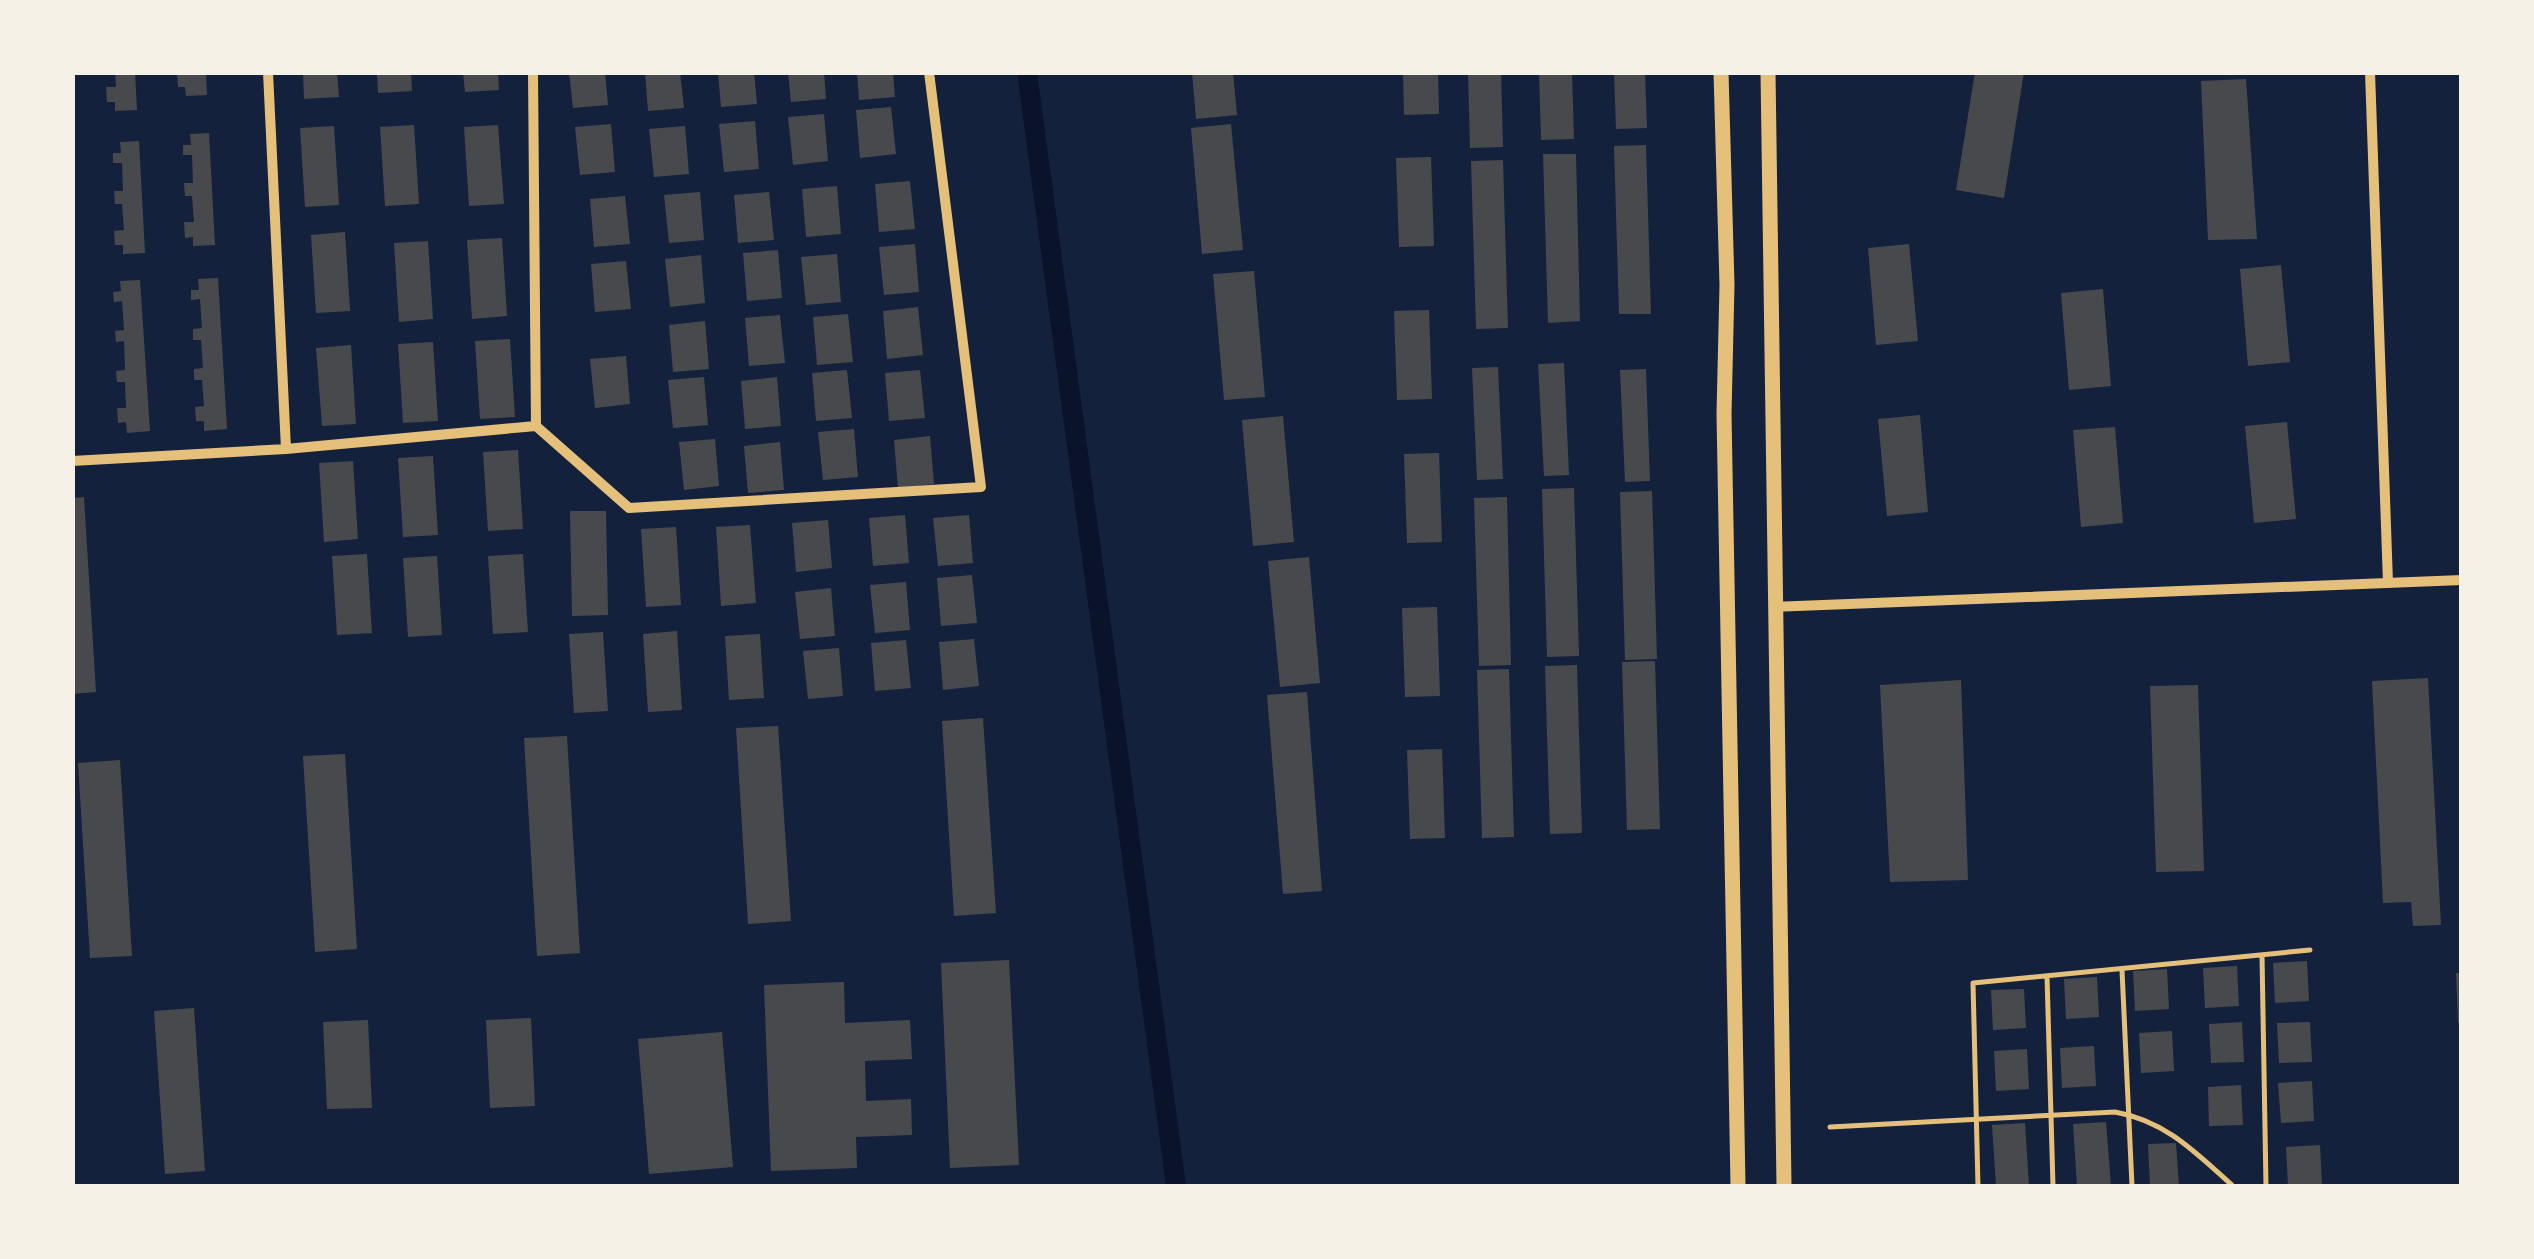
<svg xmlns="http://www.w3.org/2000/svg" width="2534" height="1259" viewBox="0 0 2534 1259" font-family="'Alegreya Sans',sans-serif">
  <rect width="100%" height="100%" fill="#14213d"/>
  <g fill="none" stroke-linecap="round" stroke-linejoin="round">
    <path stroke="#0b132b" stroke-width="20" d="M 1027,72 L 1176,1186"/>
  </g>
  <path fill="#48494c" d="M 115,72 L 135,72 L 137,110 L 115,111 L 115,102 L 107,102 L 106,87 L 116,87 Z
    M 177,72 L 206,72 L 207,95 L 186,96 L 185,87 L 178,87 Z
    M 303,72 L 337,72 L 339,97 L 304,99 Z
    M 377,72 L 411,72 L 412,91 L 378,93 Z
    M 463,72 L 498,72 L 499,90 L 465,92 Z
    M 569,72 L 605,72 L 608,105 L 573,108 Z
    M 645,72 L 680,72 L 684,108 L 648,111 Z
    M 718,72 L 754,72 L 757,104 L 721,107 Z
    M 788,72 L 824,72 L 826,99 L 791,102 Z
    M 857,72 L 893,72 L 895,97 L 859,100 Z
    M 1192,72 L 1233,72 L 1237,115 L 1196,119 Z
    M 1403,72 L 1438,72 L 1439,114 L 1404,115 Z
    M 1468,72 L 1501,72 L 1503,147 L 1470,148 Z
    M 1539,72 L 1572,72 L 1574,139 L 1541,140 Z
    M 1614,72 L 1645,72 L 1647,128 L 1616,129 Z
    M 1975,72 L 2024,72 L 2004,198 L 1956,190 Z
    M 2246,79 L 2257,239 L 2208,240 L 2201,81 Z
    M 891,107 L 896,154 L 860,158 L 856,110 Z
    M 824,114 L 828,161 L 793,165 L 788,117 Z
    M 755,121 L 759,169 L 724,172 L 719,124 Z
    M 611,124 L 615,172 L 580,175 L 575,127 Z
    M 1231,124 L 1243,250 L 1202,254 L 1191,128 Z
    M 414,125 L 419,204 L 385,206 L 380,127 Z
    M 498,125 L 504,204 L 469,206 L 464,127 Z
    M 334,126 L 339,205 L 305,207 L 300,128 Z
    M 685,126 L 689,174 L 654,177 L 649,129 Z
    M 209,133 L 215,245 L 193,246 L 193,237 L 185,238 L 184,222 L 194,222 L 192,196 L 185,196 L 184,183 L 193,183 L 192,155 L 183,155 L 183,145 L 191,145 L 190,134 Z
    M 139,141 L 145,253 L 123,254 L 123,245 L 115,245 L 114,231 L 124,230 L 122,204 L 115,204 L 114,191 L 123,191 L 122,163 L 113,163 L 113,153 L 121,153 L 120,142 Z
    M 1646,145 L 1651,314 L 1619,314 L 1614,146 Z
    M 1543,154 L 1576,154 L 1580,321 L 1548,323 Z
    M 1431,157 L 1434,246 L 1399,247 L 1396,158 Z
    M 1503,160 L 1508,328 L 1476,329 L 1471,161 Z
    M 910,181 L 915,229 L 879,232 L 875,184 Z
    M 837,186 L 841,234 L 806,237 L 802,189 Z
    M 700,192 L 704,240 L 669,243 L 664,195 Z
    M 769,192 L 774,240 L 738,243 L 734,195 Z
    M 625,196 L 630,244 L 594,247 L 590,199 Z
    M 345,232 L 350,311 L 316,313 L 311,235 Z
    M 502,238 L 507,316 L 472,319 L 467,240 Z
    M 428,241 L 433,319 L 399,322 L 394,243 Z
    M 915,244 L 919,292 L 884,295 L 879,247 Z
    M 1909,244 L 1918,341 L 1876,345 L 1868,248 Z
    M 778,250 L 782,298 L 747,301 L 743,253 Z
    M 837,254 L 841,302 L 806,305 L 801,257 Z
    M 701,255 L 705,303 L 670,307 L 665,259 Z
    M 626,261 L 631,309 L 595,312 L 591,264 Z
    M 2281,265 L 2290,362 L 2248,366 L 2240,269 Z
    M 1254,271 L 1265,397 L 1224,400 L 1213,274 Z
    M 218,278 L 227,429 L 204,431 L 204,421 L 196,421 L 195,407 L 204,406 L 202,380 L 194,380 L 194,369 L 203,368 L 201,340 L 193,340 L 193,329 L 202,328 L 200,299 L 191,300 L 191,290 L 199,290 L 198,279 Z
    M 140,280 L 150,431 L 127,433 L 126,422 L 118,423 L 117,408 L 126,408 L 125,382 L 117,382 L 116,371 L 125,370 L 124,341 L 116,342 L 115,331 L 124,330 L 122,301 L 114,302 L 113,292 L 121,291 L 120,281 Z
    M 2103,289 L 2111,386 L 2069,390 L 2061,293 Z
    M 918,307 L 923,355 L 887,359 L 883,311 Z
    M 1429,310 L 1432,399 L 1397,400 L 1394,311 Z
    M 848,314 L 853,362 L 817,365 L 813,317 Z
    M 780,315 L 785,363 L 749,366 L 745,318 Z
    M 705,321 L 709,369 L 673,372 L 669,325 Z
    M 510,339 L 515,417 L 480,419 L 475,341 Z
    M 433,342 L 438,421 L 403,423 L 398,344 Z
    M 351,345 L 356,424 L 322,426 L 316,348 Z
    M 626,356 L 630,404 L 595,408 L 590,359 Z
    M 1564,363 L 1569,475 L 1544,476 L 1538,364 Z
    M 1498,367 L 1503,479 L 1477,480 L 1472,368 Z
    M 1646,369 L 1650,481 L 1625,482 L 1620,370 Z
    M 847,370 L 852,418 L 816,421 L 812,373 Z
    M 920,370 L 925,418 L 889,421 L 885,373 Z
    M 704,377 L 708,425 L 673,428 L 668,380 Z
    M 777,377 L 781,426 L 745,429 L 741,381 Z
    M 1920,415 L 1928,512 L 1887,516 L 1878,419 Z
    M 1283,416 L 1294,542 L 1253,546 L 1242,420 Z
    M 2287,422 L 2296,519 L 2254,523 L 2245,426 Z
    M 2115,427 L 2123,523 L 2081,527 L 2073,430 Z
    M 854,429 L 858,477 L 823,480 L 818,432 Z
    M 930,436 L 934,484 L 898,488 L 894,440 Z
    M 715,439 L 719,486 L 684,490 L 679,442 Z
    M 780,442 L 784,490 L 748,493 L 744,446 Z
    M 518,450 L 523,529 L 488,531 L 483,452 Z
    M 1439,453 L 1442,542 L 1407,543 L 1404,454 Z
    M 433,456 L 438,535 L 403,537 L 398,458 Z
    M 353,461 L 358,539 L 324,542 L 319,463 Z
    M 1574,488 L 1579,656 L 1547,657 L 1542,489 Z
    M 1652,491 L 1657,659 L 1625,660 L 1620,492 Z
    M 84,497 L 96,692 L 72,694 L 72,498 Z
    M 1507,497 L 1511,665 L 1479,666 L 1474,498 Z
    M 570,511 L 606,511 L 608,615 L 572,616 Z
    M 905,515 L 909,563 L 873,566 L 869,518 Z
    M 969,515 L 973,563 L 938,566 L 933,518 Z
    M 828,520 L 832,568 L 796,572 L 792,523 Z
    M 750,525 L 756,603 L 721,606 L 716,527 Z
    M 676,527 L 681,605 L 646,607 L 641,529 Z
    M 367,554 L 372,633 L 337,635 L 332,556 Z
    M 523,554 L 528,632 L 493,634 L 488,556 Z
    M 437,556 L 442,635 L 408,637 L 403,558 Z
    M 1309,557 L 1320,683 L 1280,687 L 1268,561 Z
    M 972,575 L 977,623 L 941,626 L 937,578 Z
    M 906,582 L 910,630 L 875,633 L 870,585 Z
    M 831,588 L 835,636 L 800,639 L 795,592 Z
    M 1437,607 L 1440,696 L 1405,697 L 1402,608 Z
    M 677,631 L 682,710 L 648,712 L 643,634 Z
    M 603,632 L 608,711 L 574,713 L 569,634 Z
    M 760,634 L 764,698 L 729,700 L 725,636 Z
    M 974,639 L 979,686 L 943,690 L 939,642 Z
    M 906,640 L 911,688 L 875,691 L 871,643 Z
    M 839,648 L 843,696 L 808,699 L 803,651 Z
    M 1655,661 L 1660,829 L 1627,830 L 1622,662 Z
    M 1577,665 L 1582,833 L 1550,834 L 1545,666 Z
    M 1509,669 L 1514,837 L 1482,838 L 1477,670 Z
    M 2428,678 L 2441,925 L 2413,926 L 2411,902 L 2383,903 L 2372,681 Z
    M 1961,680 L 1968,880 L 1890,882 L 1880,685 Z
    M 2198,685 L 2204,871 L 2156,872 L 2150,686 Z
    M 1307,692 L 1322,891 L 1283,894 L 1267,695 Z
    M 983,718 L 996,913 L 954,916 L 942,721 Z
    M 778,726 L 791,921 L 748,924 L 736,728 Z
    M 567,736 L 580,953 L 537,956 L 524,738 Z
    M 1442,749 L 1445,838 L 1410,839 L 1407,750 Z
    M 345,754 L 357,949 L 315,952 L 303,756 Z
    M 120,760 L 132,956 L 90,958 L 78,763 Z
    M 1009,960 L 1019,1165 L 950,1168 L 941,963 Z
    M 2307,961 L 2309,1001 L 2275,1003 L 2273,963 Z
    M 2237,966 L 2239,1006 L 2205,1008 L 2203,968 Z
    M 2167,969 L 2169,1009 L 2135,1011 L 2133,971 Z
    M 2456,973 L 2462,973 L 2462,1022 L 2458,1023 Z
    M 2097,977 L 2099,1017 L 2066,1019 L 2064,979 Z
    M 844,982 L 845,1023 L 910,1020 L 912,1059 L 865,1061 L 866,1101 L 911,1099 L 912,1135 L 856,1137 L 857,1168 L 771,1171 L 764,985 Z
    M 2024,989 L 2026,1028 L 1993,1030 L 1991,990 Z
    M 194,1008 L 205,1171 L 165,1174 L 154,1011 Z
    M 531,1018 L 535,1106 L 490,1108 L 486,1020 Z
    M 368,1020 L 372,1108 L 327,1109 L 323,1022 Z
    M 2242,1022 L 2244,1062 L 2211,1063 L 2209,1024 Z
    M 2310,1022 L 2312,1062 L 2279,1063 L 2277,1023 Z
    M 2172,1031 L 2174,1071 L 2141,1073 L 2139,1033 Z
    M 722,1032 L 733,1167 L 649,1174 L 638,1039 Z
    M 2094,1046 L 2096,1086 L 2062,1088 L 2060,1048 Z
    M 2027,1049 L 2029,1089 L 1996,1091 L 1994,1051 Z
    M 2312,1081 L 2314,1121 L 2281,1123 L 2278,1083 Z
    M 2241,1085 L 2243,1125 L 2209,1126 L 2208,1087 Z
    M 2106,1122 L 2111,1186 L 2077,1186 L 2073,1124 Z
    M 2025,1123 L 2029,1186 L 1996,1186 L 1992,1125 Z
    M 2176,1143 L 2179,1186 L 2150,1186 L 2148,1144 Z
    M 2320,1145 L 2322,1185 L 2288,1186 L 2286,1147 Z"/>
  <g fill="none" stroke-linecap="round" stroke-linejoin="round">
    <path stroke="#e5c07b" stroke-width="5" d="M 2262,955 L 2266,1186
      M 2122,970 L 2132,1186
      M 2047,976 L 2053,1186
      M 1830,1127 L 2115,1112 C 2166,1121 2196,1153 2233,1186
      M 1978,1186 L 1973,983 L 2310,950"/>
    <path stroke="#e5c07b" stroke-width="10" d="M 533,72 L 536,426
      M 2370,72 L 2388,583
      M 286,449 L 536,426 L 629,508 L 981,487 L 929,72
      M 72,461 L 286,449 L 268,72
      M 1774,607 L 2462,580"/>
    <path stroke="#e5c07b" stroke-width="15" d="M 1721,72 L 1727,285 L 1724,414 L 1738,1186
      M 1768,72 L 1784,1186"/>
  </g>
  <rect width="2534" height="1259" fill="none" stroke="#f6f1e7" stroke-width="150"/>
</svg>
